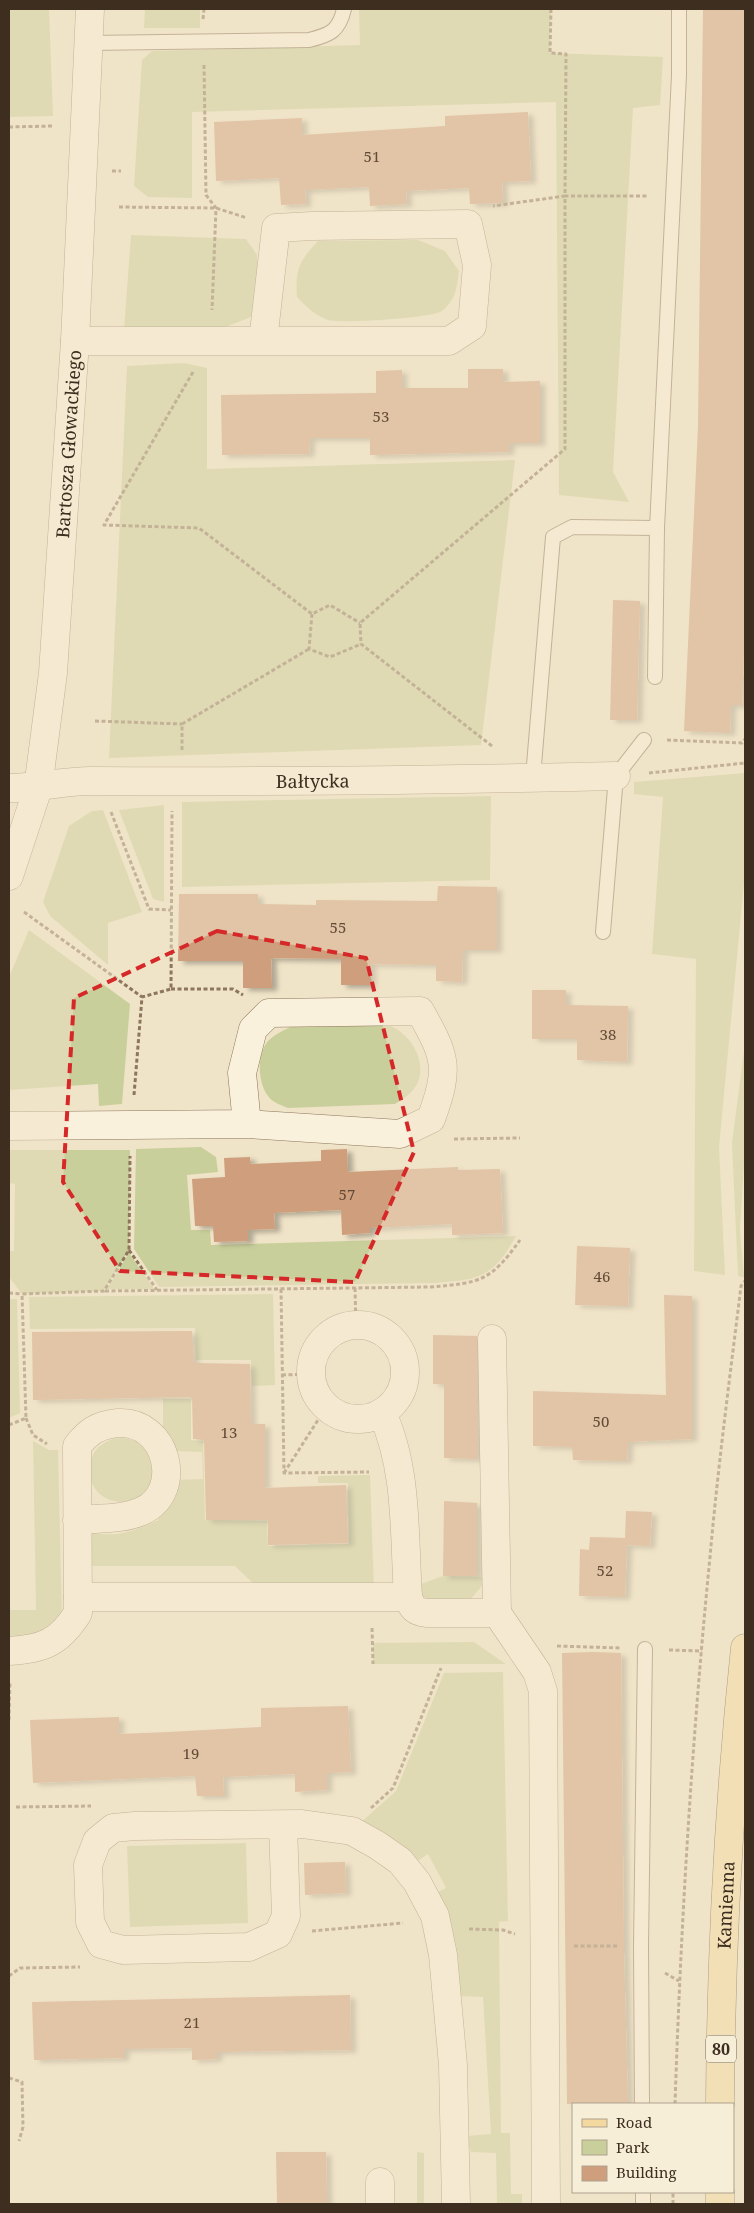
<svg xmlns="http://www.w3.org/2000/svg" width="754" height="2213" viewBox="0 0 754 2213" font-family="'Noto Serif',serif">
  <defs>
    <filter id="shadow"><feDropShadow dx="5.5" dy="3" stdDeviation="2.5" flood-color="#0004"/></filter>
  </defs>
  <rect width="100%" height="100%" fill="#f0e4c8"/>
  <path fill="#c9cf9b" d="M 9,9 L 49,9 L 53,116 L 9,117 Z
    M 145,9 L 200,9 L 200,28 L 144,28 Z
    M 359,9 L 551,9 L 550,53 L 663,57 L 660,105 L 633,108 L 613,472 L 629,502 L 559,495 L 556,102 L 192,112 L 192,198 L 148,197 L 134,186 L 142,60 L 152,51 L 360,45 Z
    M 131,235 L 246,239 L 257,255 L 259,283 L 251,317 L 218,330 L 124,330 Z
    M 418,240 L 445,251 L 459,271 C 457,287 456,300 442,311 C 432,318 339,324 328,320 C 315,315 306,307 297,297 C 295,270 299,261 318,241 Z
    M 184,363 L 207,368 L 207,469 L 515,460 L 481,745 L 109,758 L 127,366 Z
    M 745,773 L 745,873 L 719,1147 L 725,1275 L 694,1271 L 696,959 L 652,954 L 663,797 L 634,794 L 634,782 Z
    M 491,796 L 490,880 L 182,887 L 182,802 Z
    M 164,805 L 164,902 L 153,899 L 119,810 Z
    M 103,810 L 142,912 L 108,923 L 108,965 L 50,916 L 43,902 L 69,826 L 92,811 Z
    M 29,930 L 130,1004 L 122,1104 L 99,1106 L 98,1084 L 9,1090 L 9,977 Z
    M 298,1024 L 388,1025 C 409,1032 427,1059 418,1082 C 414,1092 403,1099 395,1104 L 288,1108 C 281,1105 273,1103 268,1096 C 258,1083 256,1055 268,1041 C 276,1033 288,1028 298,1024 Z
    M 745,1043 L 745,1147 L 740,1230 L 744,1277 L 738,1276 L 732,1143 Z
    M 201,1147 L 216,1157 L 218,1172 L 187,1175 L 191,1230 L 210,1230 L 211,1245 L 516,1236 C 492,1279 478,1280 432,1283 L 159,1287 L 134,1249 L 136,1149 Z
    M 9,1150 L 130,1150 L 129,1250 L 104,1291 L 22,1294 L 9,1277 L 9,1251 L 14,1251 L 15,1184 L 9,1183 Z
    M 129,1253 L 154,1289 L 107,1289 Z
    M 273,1294 L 275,1385 L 252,1386 L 251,1360 L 196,1360 L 195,1328 L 30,1329 L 29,1297 Z
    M 9,1299 L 17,1299 L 20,1413 L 9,1418 Z
    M 163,1399 L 191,1399 L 191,1440 L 203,1441 L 205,1520 L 267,1521 L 268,1546 L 349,1544 L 348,1483 L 318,1483 L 318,1476 L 370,1475 L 374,1591 L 261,1591 L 235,1566 L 89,1566 L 89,1532 C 116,1538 133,1532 158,1520 L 161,1506 L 175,1480 L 203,1479 L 202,1452 L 176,1451 L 163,1431 Z
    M89 1470a32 32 0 1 1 64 0a32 32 0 1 1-64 0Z
    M 33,1441 L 49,1450 L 58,1450 L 62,1618 L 38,1634 L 9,1637 L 9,1610 L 36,1610 Z
    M 443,1576 L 485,1577 L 483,1585 L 467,1603 L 429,1607 L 422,1597 L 421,1584 Z
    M 474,1642 L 506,1664 L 373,1664 L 373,1643 Z
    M 503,1672 L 508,1921 L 499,1922 L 501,2133 L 510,2133 L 511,2194 L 522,2194 L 522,2204 L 497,2204 L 496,2153 L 471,2152 L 466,2136 L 491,2134 L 483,1997 L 460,1996 L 457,1950 L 451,1923 L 436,1893 L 446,1888 L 428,1854 L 413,1864 L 359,1824 L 396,1791 L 444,1673 Z
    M 246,1843 L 248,1923 L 130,1927 L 127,1846 Z
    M 417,2152 L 424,2153 L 424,2204 L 417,2204 Z"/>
  <path fill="#cf9f7d" filter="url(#shadow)" d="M 703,9 L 745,9 L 745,622 L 742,705 L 731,705 L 730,733 L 684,731 L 698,426 Z
    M 528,112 L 531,181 L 502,182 L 503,203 L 470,204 L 469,188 L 406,191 L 407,204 L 370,206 L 369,187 L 305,190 L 306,204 L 281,205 L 279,178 L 216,181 L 214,122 L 302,118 L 302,135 L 445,126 L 445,116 Z
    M 468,369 L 503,369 L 503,382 L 540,381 L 540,443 L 509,443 L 509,452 L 370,455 L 370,438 L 310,438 L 309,454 L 222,455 L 221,395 L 376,393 L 376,371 L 402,370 L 402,388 L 468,388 Z
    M 613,600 L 640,601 L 637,720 L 610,720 Z
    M 438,886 L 497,887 L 497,950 L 463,950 L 462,982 L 436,981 L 436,965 L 371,964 L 371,985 L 341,985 L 341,959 L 271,958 L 272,988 L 243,988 L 243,961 L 178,961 L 179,894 L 258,894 L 258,904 L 316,905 L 316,900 L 437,901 Z
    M 532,990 L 566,990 L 566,1005 L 628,1006 L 627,1062 L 577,1060 L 577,1039 L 532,1039 Z
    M 347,1149 L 348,1172 L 458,1167 L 458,1170 L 500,1169 L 503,1233 L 452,1235 L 452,1224 L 370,1228 L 370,1233 L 342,1235 L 341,1210 L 274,1213 L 275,1229 L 248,1230 L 248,1241 L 214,1242 L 213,1226 L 195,1226 L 192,1179 L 225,1177 L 224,1158 L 250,1157 L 250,1164 L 321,1161 L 321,1150 Z
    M 577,1246 L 630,1248 L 628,1306 L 575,1305 Z
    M 664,1295 L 692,1296 L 692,1439 L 628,1442 L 627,1461 L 573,1460 L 572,1447 L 533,1446 L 533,1391 L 666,1395 Z
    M 192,1331 L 194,1363 L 250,1364 L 251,1424 L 265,1424 L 265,1488 L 346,1485 L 348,1543 L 268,1545 L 268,1520 L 206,1520 L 204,1440 L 193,1439 L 192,1397 L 33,1400 L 32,1332 Z
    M 433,1335 L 477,1336 L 477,1459 L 444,1458 L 444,1384 L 433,1384 Z
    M 444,1501 L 477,1503 L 477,1576 L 443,1576 Z
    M 626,1511 L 652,1512 L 650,1546 L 627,1545 L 625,1597 L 579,1596 L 580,1549 L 589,1550 L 590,1537 L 625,1538 Z
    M 593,1652 L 621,1653 L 624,1953 L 628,2104 L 567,2104 L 562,1653 Z
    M 348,1706 L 351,1772 L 327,1773 L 327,1790 L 295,1792 L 295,1774 L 223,1777 L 224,1796 L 197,1796 L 195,1776 L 33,1783 L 30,1720 L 119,1717 L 119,1734 L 169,1732 L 261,1727 L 261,1708 Z
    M 345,1862 L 346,1893 L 305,1895 L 304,1863 Z
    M 350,1995 L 351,2050 L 217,2052 L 217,2059 L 192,2060 L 192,2048 L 124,2049 L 124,2058 L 34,2060 L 32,2002 Z
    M 276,2152 L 326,2152 L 327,2204 L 277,2204 Z"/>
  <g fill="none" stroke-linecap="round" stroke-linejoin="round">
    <g stroke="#8d765c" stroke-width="16">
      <path id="lane" d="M 88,43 L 309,40 C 330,35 339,31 344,9
        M 655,677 L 657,528 L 679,75 L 679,9
        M 533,777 L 553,537 L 572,527 L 657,528
        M 603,932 L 616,776 L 644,740
        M 642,2104 L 641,1947 L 645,1649
        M 643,2192 L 643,2204"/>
    </g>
    <g stroke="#8d765c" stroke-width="29">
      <g id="street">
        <path d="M 75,341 L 449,341 L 472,326 L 477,265 L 468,224 L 312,226 L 276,228 L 263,341"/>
        <path id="s1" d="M 9,788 C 37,788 63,781 91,781 C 266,782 441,780 616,776"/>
        <path id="s2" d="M 9,876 L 38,788 L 53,673 L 75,341 L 90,9"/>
        <path d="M 9,1126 L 247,1124 L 400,1134 L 431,1119 C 450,1067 446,1057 420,1011 L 269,1013 L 253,1029 L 242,1073 L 247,1124"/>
        <circle cx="358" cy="1372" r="47"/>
        <path d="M 492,1339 L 497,1613"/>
        <path d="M 382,1413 C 408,1469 404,1536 408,1597 C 412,1608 415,1612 427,1613 L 497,1613 L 537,1672 L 543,1691 L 546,2204"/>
        <path d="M 78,1597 L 408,1597"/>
        <path d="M 9,1651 C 43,1649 59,1643 78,1613 L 77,1446 C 89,1431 98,1425 118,1423 C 167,1420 185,1491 142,1511 C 122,1520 98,1518 77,1520"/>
        <path d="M 283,1825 L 286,1916 L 278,1934 L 249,1947 L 123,1950 L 101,1944 L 90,1922 L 88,1865 L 97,1841 L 113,1828 L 135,1826 L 302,1824 L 352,1831 L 377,1845 L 400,1861 L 417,1882 L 435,1916 L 443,1955 L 453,2065 L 456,2204"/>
        <path d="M 380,2182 L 380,2204"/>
      </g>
    </g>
    <g stroke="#5b4430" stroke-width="29">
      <g id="primary">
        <path id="s3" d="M 720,2104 C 721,1952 729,1799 745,1648"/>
        <path d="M 720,2204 L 720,2192"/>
      </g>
    </g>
    <path stroke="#8d765c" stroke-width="3" stroke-dasharray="4 2.5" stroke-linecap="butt" d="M 551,9 L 550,53 L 566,54 L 565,196 L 649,196
      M 203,19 L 204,9
      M 204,65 L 206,195 L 216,208 L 212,310
      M 9,127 L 53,126
      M 112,171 L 121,171
      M 119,207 L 216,208 L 247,218
      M 193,372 L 104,525 L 199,528 L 312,614 L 330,605 L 360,623
      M 312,614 L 309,649 L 330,657 L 361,644
      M 95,721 L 182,724
      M 667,740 L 742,743 L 745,739
      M 492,746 L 361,644 L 360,623 L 565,449 L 565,196 L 493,206
      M 182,750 L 182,724 L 309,649
      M 649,773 L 745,763
      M 111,812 L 149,909 L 171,910
      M 24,912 L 142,997
      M 171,989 L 233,989 L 243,995
      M 134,1095 L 142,997 L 171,989 L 172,811
      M 454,1139 L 520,1138
      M 129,1250 L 157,1290
      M 355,1288 L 356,1326
      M 281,1289 L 284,1473 L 369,1472
      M 105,1291 L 431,1287 C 480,1283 491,1281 520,1240
      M 9,1293 L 22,1294
      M 282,1375 L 312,1374
      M 26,1418 L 33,1435 L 47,1444
      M 9,1425 L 26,1418 L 22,1294 L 104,1291 L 129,1250 L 130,1156
      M 284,1473 L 327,1406
      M 372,1628 L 373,1664
      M 557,1646 L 621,1648
      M 669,1650 L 702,1651
      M 9,1720 L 10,1681
      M 16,1807 L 91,1806
      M 371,1808 L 393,1788 L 441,1668
      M 469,1929 L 503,1930 L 515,1934
      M 312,1931 L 403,1923
      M 574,1946 L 618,1946
      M 665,1973 L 679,1981
      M 9,1976 L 20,1968 L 80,1967
      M 9,2078 L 22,2082 L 23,2127 L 19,2141
      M 675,2104 C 681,1921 692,1739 710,1557 C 718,1466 730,1376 741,1286 L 745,1281
      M 673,2204 L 673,2192"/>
    <use href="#lane" stroke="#faf1dc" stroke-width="14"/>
    <use href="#street" stroke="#faf1dc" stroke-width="28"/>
    <use href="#primary" stroke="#f3d9a0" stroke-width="28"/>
  </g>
  <path d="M0 0H754V2213H0ZM 217,931 L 366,958 L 414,1152 L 355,1282 L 120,1271 L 63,1182 L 74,998 Z" fill="#f0e4c8" fill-opacity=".55" fill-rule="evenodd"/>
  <path fill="none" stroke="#d62828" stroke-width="4" stroke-dasharray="10 6" stroke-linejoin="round" d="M 217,931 L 366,958 L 414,1152 L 355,1282 L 120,1271 L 63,1182 L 74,998 Z"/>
  <g text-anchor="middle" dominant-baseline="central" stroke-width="5" stroke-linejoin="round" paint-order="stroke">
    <g font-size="15" fill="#624a37">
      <text x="372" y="156">51</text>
      <text x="381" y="416">53</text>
      <text x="338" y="927">55</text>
      <text x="608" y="1034">38</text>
      <text x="347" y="1194">57</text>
      <text x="602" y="1276">46</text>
      <text x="601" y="1421">50</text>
      <text x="229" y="1432">13</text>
      <text x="605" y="1570">52</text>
      <text x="191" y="1753">19</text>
      <text x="192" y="2022">21</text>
    </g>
    <rect fill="#f7eed8" stroke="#756857" stroke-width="1" x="706" y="2035.5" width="30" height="27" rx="4"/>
    <g font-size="16" font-weight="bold" fill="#3d2e20">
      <text x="721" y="2049">80</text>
    </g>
    <g font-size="18" fill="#3d2e20" stroke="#f7eed8">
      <text stroke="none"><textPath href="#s2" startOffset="438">Bartosza Głowackiego</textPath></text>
      <text stroke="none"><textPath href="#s1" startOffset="304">Bałtycka</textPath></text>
      <text stroke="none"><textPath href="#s3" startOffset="199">Kamienna</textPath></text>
    </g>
  </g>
  <rect width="754" height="2213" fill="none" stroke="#3d2e20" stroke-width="20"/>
  <rect x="572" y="2103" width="162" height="90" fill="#f7eed8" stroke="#ada18e"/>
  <rect x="582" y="2119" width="25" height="8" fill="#f3d9a0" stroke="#ada18e"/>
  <text x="616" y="2128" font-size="15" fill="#3d2e20">Road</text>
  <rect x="582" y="2140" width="25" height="15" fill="#c9cf9b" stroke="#ada18e"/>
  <text x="616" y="2153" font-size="15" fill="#3d2e20">Park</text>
  <rect x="582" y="2166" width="25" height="15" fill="#cf9f7d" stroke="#ada18e"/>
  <text x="616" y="2178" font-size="15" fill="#3d2e20">Building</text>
</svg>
